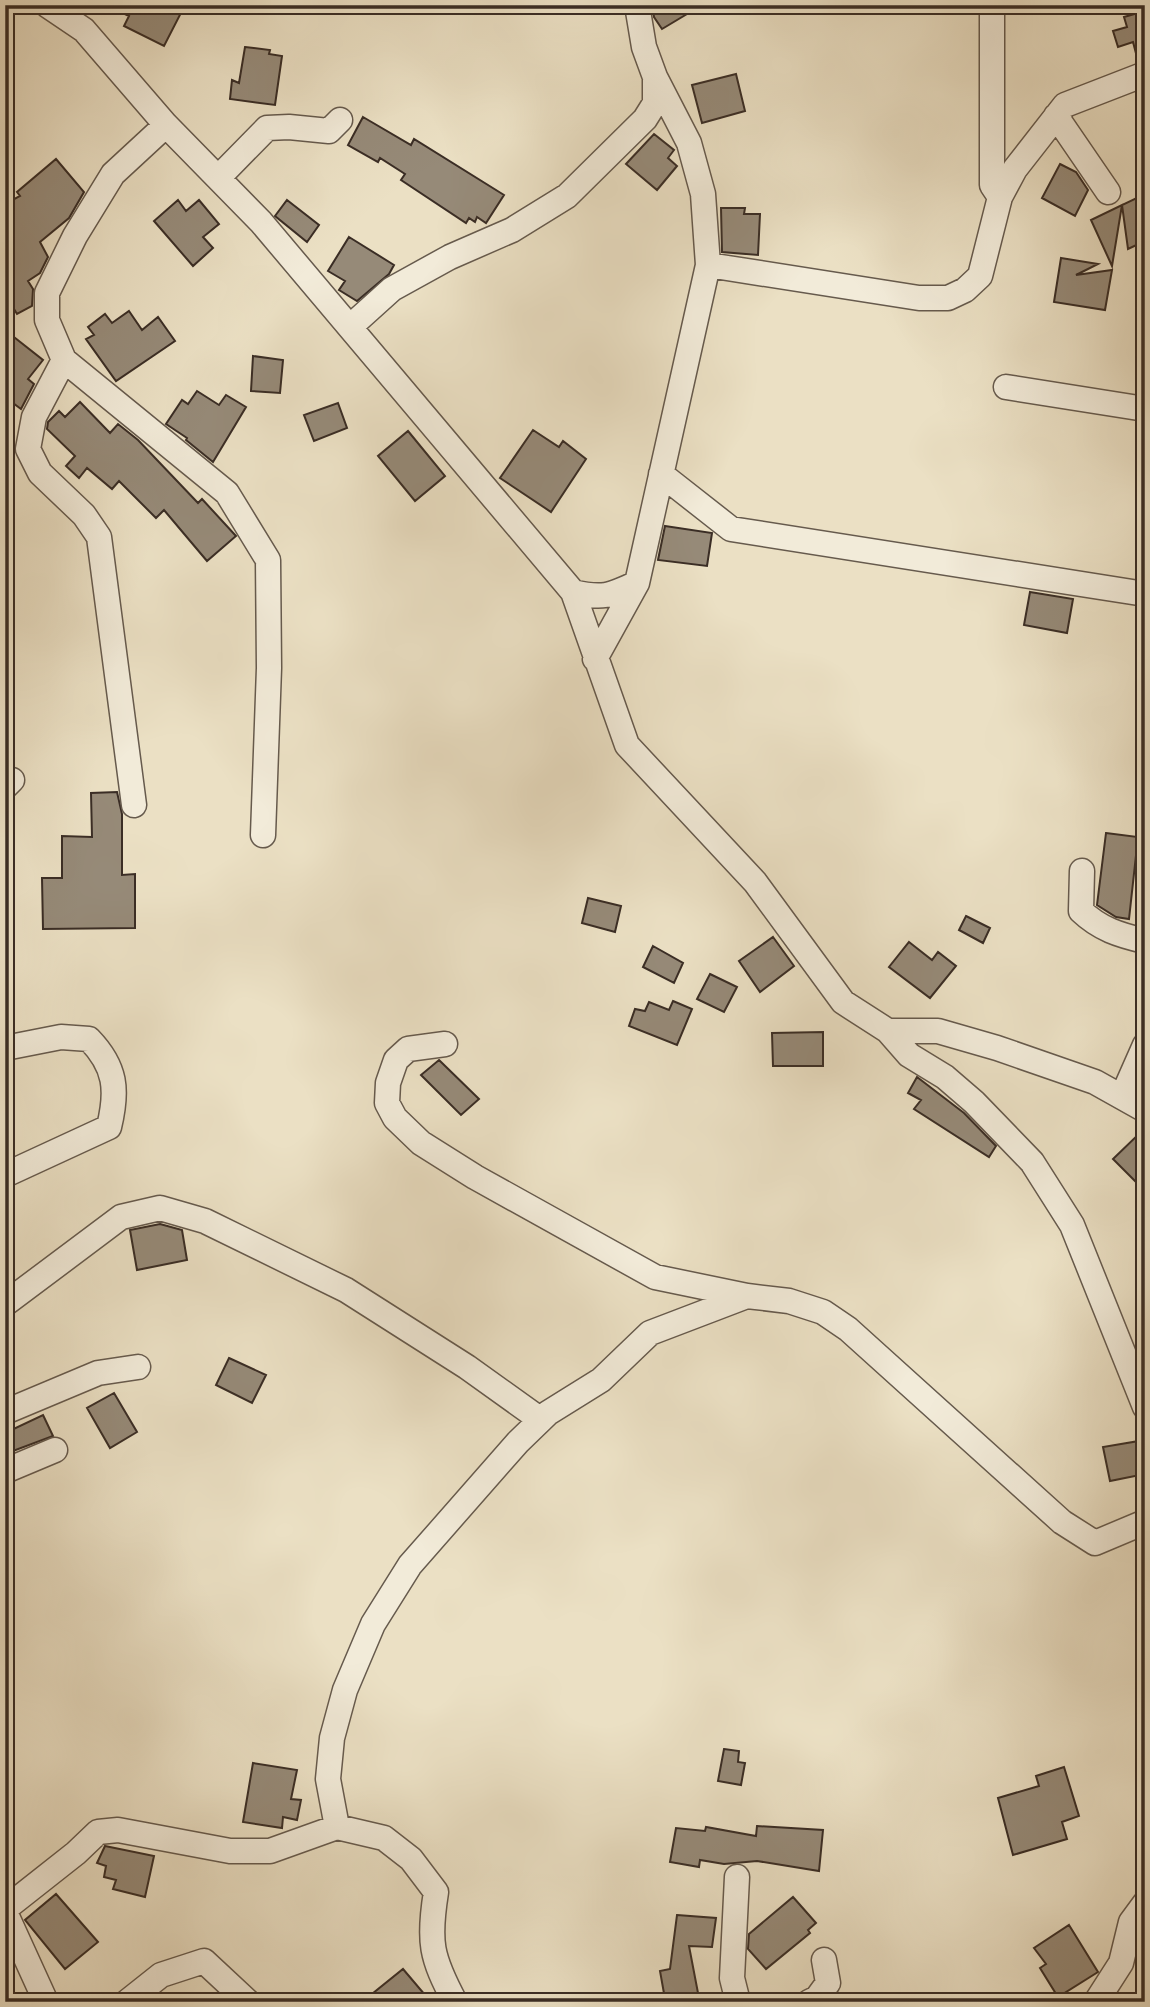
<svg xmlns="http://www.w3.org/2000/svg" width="1150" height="2007" viewBox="0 0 1150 2007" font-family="'IM FELL Great Primer',serif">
  <rect width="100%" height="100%" fill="#ebe0c4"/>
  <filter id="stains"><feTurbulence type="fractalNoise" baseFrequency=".00286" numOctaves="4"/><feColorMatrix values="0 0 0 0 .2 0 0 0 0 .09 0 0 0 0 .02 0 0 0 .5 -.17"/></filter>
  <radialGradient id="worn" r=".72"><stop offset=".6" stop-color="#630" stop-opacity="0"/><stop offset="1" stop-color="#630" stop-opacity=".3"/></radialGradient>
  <path fill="#968a78" stroke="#3a2d25" stroke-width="2" d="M 106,5 L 185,5 L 164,46 L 124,26 L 129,16 Z
    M 652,5 L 702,5 L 662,29 L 654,17 Z
    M 1145,11 L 1145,59 L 1138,61 L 1133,42 L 1118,47 L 1113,31 L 1127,27 L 1124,17 Z
    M 245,47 L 270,50 L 269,54 L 282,56 L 275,105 L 230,99 L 232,80 L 239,83 Z
    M 736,74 L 745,111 L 702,123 L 692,85 Z
    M 363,117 L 411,145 L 414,139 L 504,195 L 486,223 L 477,217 L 475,222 L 469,218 L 466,223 L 401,180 L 405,174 L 380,158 L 378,162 L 348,145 Z
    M 654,134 L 674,150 L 668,158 L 677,166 L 657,190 L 626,164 Z
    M 56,159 L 84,192 L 69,218 L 40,242 L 48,257 L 40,273 L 28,281 L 33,289 L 32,306 L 17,314 L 5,294 L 5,204 L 20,196 L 17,192 Z
    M 1060,164 L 1076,172 L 1088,190 L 1075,216 L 1042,198 Z
    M 1145,194 L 1145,241 L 1128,249 L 1122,205 Z
    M 178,200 L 186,211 L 199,200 L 219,224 L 203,237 L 213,248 L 193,266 L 154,221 Z
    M 287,200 L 319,225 L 307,242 L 275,216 Z
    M 1122,205 L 1112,266 L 1091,220 Z
    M 721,208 L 745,208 L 744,214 L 760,214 L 758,255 L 722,252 Z
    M 349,237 L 394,265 L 389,274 L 357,301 L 339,290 L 345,281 L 328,271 Z
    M 1061,258 L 1098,264 L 1076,275 L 1112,270 L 1105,310 L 1054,302 Z
    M 129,311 L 142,330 L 158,317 L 175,341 L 116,381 L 86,339 L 94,335 L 88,327 L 105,314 L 112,323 Z
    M 5,330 L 43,360 L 28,379 L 34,384 L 21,409 L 5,397 Z
    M 253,356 L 283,360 L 280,393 L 251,391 Z
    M 197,391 L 219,405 L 226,395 L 246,407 L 213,462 L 186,440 L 187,438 L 166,424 L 182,400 L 188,404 Z
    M 80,402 L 110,433 L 118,424 L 138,440 L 198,503 L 202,499 L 236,536 L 207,561 L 164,510 L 156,518 L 119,481 L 112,489 L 87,468 L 79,478 L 66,466 L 75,456 L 47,429 L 48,422 L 59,411 L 65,417 Z
    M 338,403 L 347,428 L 314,441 L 304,415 Z
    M 533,430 L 559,447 L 563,441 L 586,459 L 551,512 L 500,478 Z
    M 408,431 L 445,476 L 415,501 L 378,456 Z
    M 665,526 L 712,533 L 707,566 L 658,560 Z
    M 1030,592 L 1073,599 L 1067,633 L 1024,625 Z
    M 117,792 L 122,814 L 122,875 L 135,874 L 135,928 L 43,929 L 42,878 L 62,878 L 62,836 L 92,837 L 91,793 Z
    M 1106,833 L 1138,837 L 1129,919 L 1116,917 L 1097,905 Z
    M 588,898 L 621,906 L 615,932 L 582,923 Z
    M 966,916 L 990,928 L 983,943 L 959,930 Z
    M 773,937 L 794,966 L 760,992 L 739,961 Z
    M 909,942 L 932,960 L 938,952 L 956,966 L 930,998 L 889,967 Z
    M 653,946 L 683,963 L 674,983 L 643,967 Z
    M 710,974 L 737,987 L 724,1012 L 697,999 Z
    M 673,1001 L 692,1009 L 677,1045 L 629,1026 L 635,1009 L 645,1011 L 649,1002 L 669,1010 Z
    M 823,1032 L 823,1066 L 773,1066 L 772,1033 Z
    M 439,1060 L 479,1099 L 461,1115 L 421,1075 Z
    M 917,1077 L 964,1113 L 996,1146 L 989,1157 L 914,1109 L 921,1100 L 908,1093 Z
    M 1145,1128 L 1145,1191 L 1113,1159 Z
    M 160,1224 L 182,1230 L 187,1260 L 137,1270 L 130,1230 Z
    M 229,1358 L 266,1375 L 252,1403 L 216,1385 Z
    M 114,1393 L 137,1432 L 110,1448 L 87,1408 Z
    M 43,1415 L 53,1436 L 13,1451 L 5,1433 Z
    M 1139,1441 L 1145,1474 L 1110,1481 L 1103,1447 Z
    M 724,1749 L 739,1751 L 738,1762 L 745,1763 L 741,1785 L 718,1781 Z
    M 253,1763 L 297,1770 L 291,1799 L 301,1800 L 297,1820 L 283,1817 L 282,1828 L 243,1822 Z
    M 1064,1767 L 1079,1816 L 1062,1822 L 1067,1839 L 1013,1855 L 998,1798 L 1039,1786 L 1036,1776 Z
    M 757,1826 L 823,1830 L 819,1871 L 757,1861 L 724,1864 L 700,1860 L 699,1867 L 670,1862 L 676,1828 L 705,1831 L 706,1827 L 756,1836 Z
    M 105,1846 L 154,1856 L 145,1897 L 113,1889 L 116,1880 L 104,1877 L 106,1866 L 97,1863 Z
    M 56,1894 L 98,1942 L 65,1969 L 25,1920 Z
    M 793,1897 L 816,1923 L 808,1930 L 810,1933 L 766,1969 L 748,1949 L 749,1934 Z
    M 677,1915 L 716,1918 L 712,1947 L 689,1946 L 698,1993 L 665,1999 L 660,1971 L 670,1969 Z
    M 1069,1925 L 1098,1972 L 1058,1997 L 1040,1968 L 1046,1964 L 1034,1948 Z
    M 403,1969 L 431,2002 L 362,2002 Z"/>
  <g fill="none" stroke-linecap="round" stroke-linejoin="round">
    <g stroke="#665a4d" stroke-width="27">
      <path id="minor" d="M 47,5 L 84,30 L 166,125 L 261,222 L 573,592 L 627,745 L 755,882 L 843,1002 L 888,1031 L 909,1055 L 945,1077 L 974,1102 L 1032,1162 L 1072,1225 L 1145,1407
        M 992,5 L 992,185 L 1000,197
        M 1056,116 L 1108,192
        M 166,125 L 113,174 L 75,236 L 47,293 L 47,320 L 64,360 L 227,493 L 268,560 L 269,668 L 263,835
        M 218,178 L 267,128 L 289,127 L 329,131 L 340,120
        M 708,265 L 919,298 L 948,298 L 965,290 L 980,276 L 1000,197 L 1015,169 L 1065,105 L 1145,74
        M 351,326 L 392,289 L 450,257 L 512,230 L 567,196 L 645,119 L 655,103 L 655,77 L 644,47 L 637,5
        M 64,360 L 34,417 L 28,449 L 40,473 L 84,515 L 99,537 L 134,805
        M 1006,387 L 1145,409
        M 661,474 L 731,529 L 1145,594
        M 573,592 C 602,599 610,596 637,583
        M 595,659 L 637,583 L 708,265 L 703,194 L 689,143 L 655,77
        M 5,787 L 12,780
        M 1082,871 L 1081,911 C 1100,929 1119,935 1145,941
        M 888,1031 L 938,1031 L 997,1048 L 1095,1082 L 1145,1110
        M 445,1044 L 408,1049 L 396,1060 L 388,1083 L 387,1103 L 395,1118 L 421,1143 L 475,1177 L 655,1277 L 747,1296
        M 5,1048 L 61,1037 L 89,1039 C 116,1067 118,1090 109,1127 L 5,1175
        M 1122,1097 L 1145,1045
        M 5,1304 L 121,1217 L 160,1208 L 205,1221 L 346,1290 L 467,1367 L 541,1420
        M 5,1412 L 98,1373 L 138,1367
        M 5,1471 L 55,1450
        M 337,1827 L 328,1779 L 332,1738 L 345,1690 L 373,1624 L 410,1565 L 518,1442 L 548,1413 L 601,1380 L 650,1333 L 747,1296 L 789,1301 L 823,1312 L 848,1329 L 1062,1522 L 1095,1543 L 1145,1522
        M 737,1877 L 732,1978 L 738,2002
        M 5,1909 L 76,1853 L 98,1832 L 118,1830 L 230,1851 L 270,1851 L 337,1827 L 384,1838 L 411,1859 L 436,1892 C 428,1942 431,1957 455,2002
        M 5,1912 L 46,2002
        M 127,2002 L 161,1975 L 204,1961 L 248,2002
        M 809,2002 L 817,1998 L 828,1983 L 824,1960
        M 1096,2002 L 1121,1963 L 1131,1922 L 1145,1903"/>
    </g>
    <use href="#minor" stroke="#f2ebd9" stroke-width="24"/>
  </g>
  <rect width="1150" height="2007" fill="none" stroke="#ebe0c4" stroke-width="28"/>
  <rect x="7" y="7" width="1136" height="1993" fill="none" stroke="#3a2d25" stroke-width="3.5"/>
  <rect x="14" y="14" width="1122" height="1979" fill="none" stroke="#3a2d25" stroke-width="2"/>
  <rect width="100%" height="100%" filter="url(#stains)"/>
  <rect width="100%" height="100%" fill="url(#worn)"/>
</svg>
